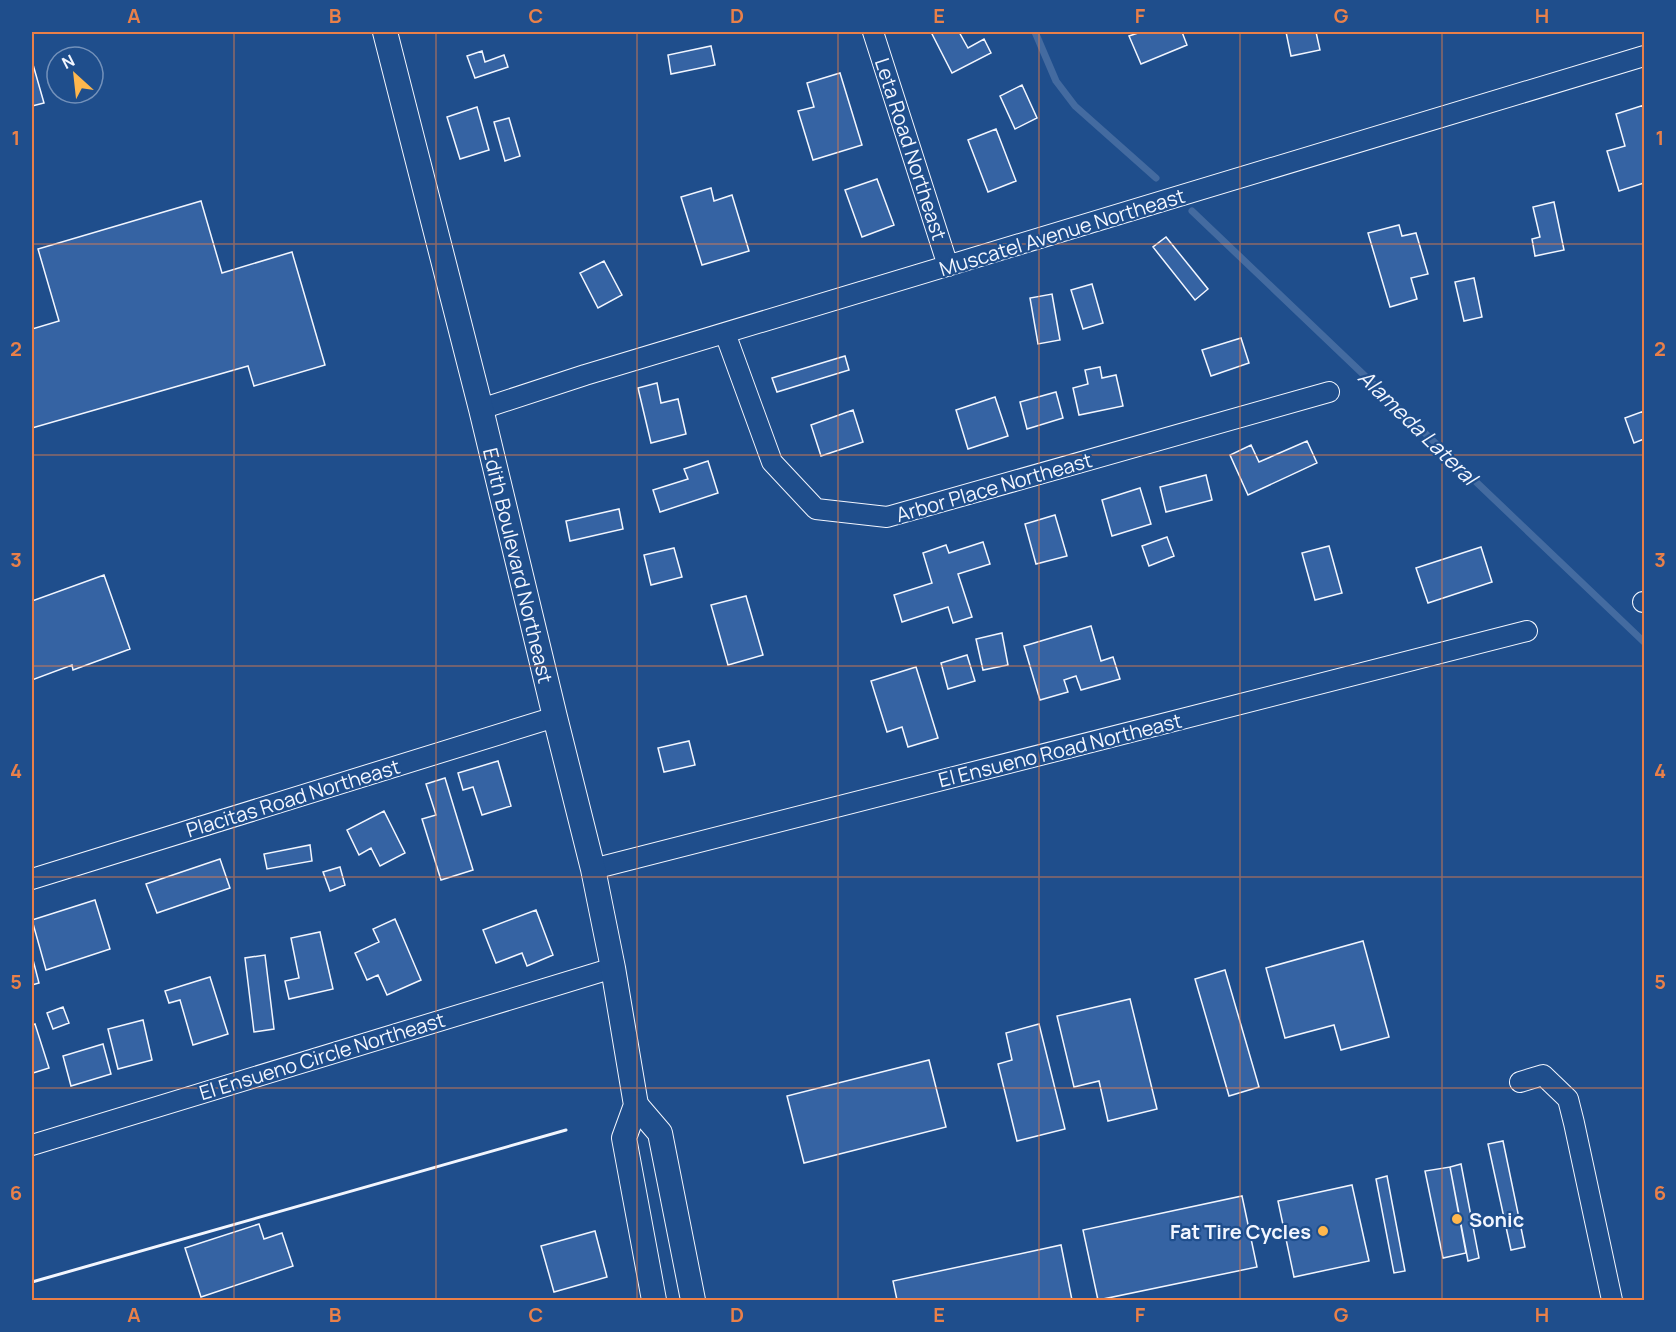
<svg xmlns="http://www.w3.org/2000/svg" width="1676" height="1332" viewBox="0 0 1676 1332" font-family="Manrope,sans-serif">
  <rect width="100%" height="100%" fill="#1f4e8c"/>
  <g fill="none" stroke-linecap="round" stroke-linejoin="round">
    <path stroke="#446ba0" stroke-width="7" d="M 1035,32 L 1056,81 L 1075,106 L 1156,178
      M 1192,211 L 1644,642"/>
  </g>
  <path fill="#3563a3" stroke="#f2f6ff" stroke-width="1.5" d="M 931,32 L 959,32 L 968,48 L 984,39 L 991,53 L 952,73 Z
    M 1141,32 L 1182,32 L 1187,45 L 1141,64 L 1129,36 Z
    M 1286,32 L 1316,32 L 1320,50 L 1291,56 Z
    M 711,46 L 715,65 L 671,74 L 668,55 Z
    M 482,51 L 485,62 L 504,55 L 508,67 L 475,78 L 467,56 Z
    M 32,61 L 44,103 L 32,106 Z
    M 840,73 L 862,145 L 813,160 L 798,111 L 814,107 L 807,83 Z
    M 1022,85 L 1037,118 L 1015,129 L 1000,96 Z
    M 1644,105 L 1644,183 L 1619,191 L 1607,151 L 1625,146 L 1616,114 Z
    M 477,107 L 489,150 L 460,159 L 447,117 Z
    M 509,118 L 520,156 L 505,161 L 494,122 Z
    M 996,129 L 1016,181 L 988,192 L 968,140 Z
    M 877,179 L 894,225 L 862,237 L 845,190 Z
    M 711,188 L 714,201 L 732,195 L 749,251 L 702,265 L 681,197 Z
    M 201,201 L 222,273 L 292,252 L 325,365 L 254,386 L 248,366 L 32,428 L 32,329 L 59,321 L 38,249 Z
    M 1554,202 L 1564,250 L 1535,256 L 1532,239 L 1540,237 L 1533,207 Z
    M 1399,225 L 1402,236 L 1416,233 L 1428,274 L 1411,278 L 1417,299 L 1390,307 L 1368,233 Z
    M 1166,237 L 1208,289 L 1195,300 L 1153,247 Z
    M 604,261 L 622,295 L 598,308 L 580,273 Z
    M 1474,278 L 1482,317 L 1464,321 L 1455,282 Z
    M 1092,284 L 1103,323 L 1083,329 L 1071,290 Z
    M 1052,294 L 1060,340 L 1038,344 L 1030,298 Z
    M 1241,338 L 1249,363 L 1211,376 L 1202,350 Z
    M 845,356 L 849,370 L 777,392 L 772,378 Z
    M 1100,367 L 1102,378 L 1116,375 L 1123,406 L 1079,415 L 1073,388 L 1088,384 L 1085,370 Z
    M 657,383 L 661,403 L 678,399 L 686,434 L 651,443 L 638,388 Z
    M 1056,392 L 1063,418 L 1027,429 L 1020,402 Z
    M 995,397 L 1008,436 L 968,449 L 956,410 Z
    M 853,410 L 863,442 L 821,456 L 811,425 Z
    M 1644,411 L 1644,439 L 1634,443 L 1625,418 Z
    M 1307,441 L 1317,463 L 1248,495 L 1230,455 L 1251,445 L 1259,462 Z
    M 708,461 L 718,493 L 660,512 L 653,490 L 688,479 L 684,469 Z
    M 1206,475 L 1212,500 L 1166,512 L 1160,487 Z
    M 1140,488 L 1151,524 L 1112,536 L 1102,500 Z
    M 619,509 L 623,529 L 570,541 L 566,521 Z
    M 1055,515 L 1067,556 L 1036,564 L 1025,524 Z
    M 1167,537 L 1174,556 L 1149,566 L 1142,546 Z
    M 983,542 L 990,564 L 958,574 L 972,617 L 953,623 L 948,607 L 902,622 L 894,595 L 932,583 L 923,553 L 946,545 L 949,553 Z
    M 1329,546 L 1342,593 L 1315,600 L 1302,553 Z
    M 1481,547 L 1492,582 L 1428,603 L 1416,568 Z
    M 674,548 L 682,577 L 651,585 L 644,555 Z
    M 104,575 L 130,649 L 73,670 L 72,665 L 32,680 L 32,601 Z
    M 746,596 L 763,655 L 728,665 L 711,605 Z
    M 1091,626 L 1101,661 L 1113,657 L 1120,679 L 1081,690 L 1076,676 L 1064,680 L 1068,692 L 1040,700 L 1024,646 Z
    M 1002,633 L 1008,665 L 983,670 L 976,639 Z
    M 967,655 L 975,681 L 948,689 L 941,663 Z
    M 916,667 L 938,738 L 908,747 L 902,727 L 887,732 L 871,681 Z
    M 689,741 L 695,765 L 664,772 L 658,748 Z
    M 498,761 L 511,806 L 482,815 L 473,787 L 463,790 L 458,773 Z
    M 445,778 L 473,870 L 441,880 L 422,819 L 436,815 L 426,784 Z
    M 384,811 L 405,853 L 380,866 L 371,848 L 359,855 L 347,830 Z
    M 310,845 L 312,861 L 267,869 L 264,854 Z
    M 220,859 L 230,888 L 157,913 L 146,884 Z
    M 340,867 L 345,885 L 330,891 L 323,872 Z
    M 95,900 L 110,949 L 46,970 L 32,920 Z
    M 536,910 L 553,955 L 527,966 L 522,953 L 496,963 L 483,930 Z
    M 395,919 L 421,980 L 387,995 L 378,975 L 367,980 L 355,953 L 379,942 L 373,929 Z
    M 320,932 L 333,989 L 289,999 L 285,981 L 299,978 L 291,938 Z
    M 1363,941 L 1389,1037 L 1341,1050 L 1334,1025 L 1285,1038 L 1266,968 Z
    M 265,955 L 274,1029 L 254,1032 L 245,958 Z
    M 32,956 L 39,983 L 32,985 Z
    M 1225,970 L 1259,1087 L 1229,1096 L 1195,979 Z
    M 210,977 L 228,1034 L 193,1045 L 180,1000 L 169,1003 L 165,991 Z
    M 1130,999 L 1157,1109 L 1108,1121 L 1099,1081 L 1074,1087 L 1057,1016 Z
    M 63,1007 L 69,1023 L 53,1029 L 47,1013 Z
    M 143,1020 L 152,1060 L 118,1069 L 108,1029 Z
    M 35,1024 L 49,1068 L 33,1073 L 32,1068 L 32,1025 Z
    M 1039,1024 L 1065,1129 L 1017,1141 L 998,1064 L 1012,1060 L 1006,1033 Z
    M 103,1044 L 111,1074 L 71,1086 L 63,1056 Z
    M 929,1060 L 946,1127 L 804,1163 L 787,1096 Z
    M 1503,1141 L 1525,1247 L 1511,1250 L 1488,1144 Z
    M 1461,1164 L 1479,1258 L 1468,1261 L 1450,1167 Z
    M 1450,1167 L 1466,1253 L 1443,1258 L 1425,1171 Z
    M 1387,1176 L 1405,1271 L 1394,1273 L 1376,1179 Z
    M 1352,1185 L 1369,1261 L 1294,1277 L 1278,1201 Z
    M 1242,1196 L 1257,1267 L 1098,1300 L 1083,1230 Z
    M 259,1224 L 264,1239 L 282,1233 L 293,1266 L 201,1297 L 185,1248 Z
    M 595,1231 L 607,1277 L 554,1292 L 541,1246 Z
    M 1061,1245 L 1072,1300 L 897,1300 L 893,1281 Z"/>
  <g fill="none" stroke-linecap="round" stroke-linejoin="round">
    <g stroke="#f2f6ff" stroke-width="22">
      <path id="minor" d="M 873,32 L 948,266
        M 725,333 L 772,462 L 816,509 L 887,517 L 1329,392
        M 481,409 L 585,375 L 1644,56
        M 1643,602 L 1644,602
        M 593,869 L 1527,631
        M 32,879 L 555,717
        M 1520,1082 L 1543,1075 L 1568,1099 L 1574,1123 L 1612,1300
        M 32,1145 L 613,968"/>
    </g>
    <g stroke="#f2f6ff" stroke-width="26">
      <g id="tertiary">
        <path id="s1" d="M 385,32 L 481,409 L 555,717 L 593,869 L 613,968 L 636,1105 L 624,1138 L 654,1300"/>
        <path d="M 636,1105 L 660,1133 L 693,1300"/>
      </g>
    </g>
    <use href="#minor" stroke="#1f4e8c" stroke-width="20"/>
    <use href="#tertiary" stroke="#1f4e8c" stroke-width="24"/>
    <path stroke="#f2f6ff" stroke-width="3" d="M 32,1282 L 566,1130"/>
  </g>
  <path fill="none" stroke="#ea8049" stroke-width="1.5" stroke-opacity="0.55" d="M 234,32 L 234,1300M 436,32 L 436,1300M 637,32 L 637,1300M 838,32 L 838,1300M 1039,32 L 1039,1300M 1240,32 L 1240,1300M 1442,32 L 1442,1300M 32,244 L 1644,244M 32,455 L 1644,455M 32,666 L 1644,666M 32,877 L 1644,877M 32,1088 L 1644,1088"/>
  <g fill="#ffb74d" stroke="#1f4e8c" stroke-width="2">
    <circle cx="1457" cy="1219" r="6"/>
    <circle cx="1323" cy="1231" r="6"/>
  </g>
  <g text-anchor="middle" dominant-baseline="central" stroke-width="4.5" stroke-linejoin="round" paint-order="stroke">
    <g font-size="20" fill="#f2f6ff" stroke="#1f4e8c">
      <text transform="translate(911 149) rotate(72)">Leta Road Northeast</text>
      <text transform="translate(1062 232) rotate(-17)">Muscatel Avenue Northeast</text>
      <text transform="translate(994 487) rotate(-16)">Arbor Place Northeast</text>
      <text stroke="none"><textPath href="#s1" startOffset="550">Edith Boulevard Northeast</textPath></text>
      <text transform="translate(1060 750) rotate(-14)">El Ensueno Road Northeast</text>
      <text transform="translate(293 798) rotate(-17)">Placitas Road Northeast</text>
      <text transform="translate(322 1056) rotate(-17)">El Ensueno Circle Northeast</text>
    </g>
    <g font-size="20" font-weight="bold" fill="#f2f6ff" stroke="#1f4e8c" text-anchor="start">
      <text x="1469" y="1219">Sonic</text>
      <text x="1311" y="1231" text-anchor="end">Fat Tire Cycles</text>
    </g>
    <g font-size="21" font-style="italic" fill="#f2f6ff" stroke="#1f4e8c">
      <text transform="translate(1418 427) rotate(44)">Alameda Lateral</text>
    </g>
  </g>
  <rect width="1676" height="1332" fill="none" stroke="#1f4e8c" stroke-width="66"/>
  <g transform="translate(75 75) rotate(333)"><circle r="28" fill="#1f4e8c" stroke="#7391ba" stroke-width="1.5"/>
  <path d="M0-4.5L10 22L0 15L-10 22Z" fill="#ffb74d"/>
  <text y="-9" font-size="16" font-weight="bold" text-anchor="middle" fill="#f2f6ff">N</text>
  </g>
  <rect x="33" y="33" width="1610" height="1266" fill="none" stroke="#ea8049" stroke-width="2"/>
  <g font-size="20" text-anchor="middle" font-weight="bold" fill="#ea8049">
    <text x="134" y="23">A</text>
    <text x="335" y="23">B</text>
    <text x="536" y="23">C</text>
    <text x="737" y="23">D</text>
    <text x="939" y="23">E</text>
    <text x="1140" y="23">F</text>
    <text x="1341" y="23">G</text>
    <text x="1542" y="23">H</text>
    <text x="16" y="145">1</text>
    <text x="1660" y="145">1</text>
    <text x="16" y="356">2</text>
    <text x="1660" y="356">2</text>
    <text x="16" y="567">3</text>
    <text x="1660" y="567">3</text>
    <text x="16" y="778">4</text>
    <text x="1660" y="778">4</text>
    <text x="16" y="989">5</text>
    <text x="1660" y="989">5</text>
    <text x="16" y="1200">6</text>
    <text x="1660" y="1200">6</text>
    <text x="134" y="1322">A</text>
    <text x="335" y="1322">B</text>
    <text x="536" y="1322">C</text>
    <text x="737" y="1322">D</text>
    <text x="939" y="1322">E</text>
    <text x="1140" y="1322">F</text>
    <text x="1341" y="1322">G</text>
    <text x="1542" y="1322">H</text>
  </g>
</svg>
